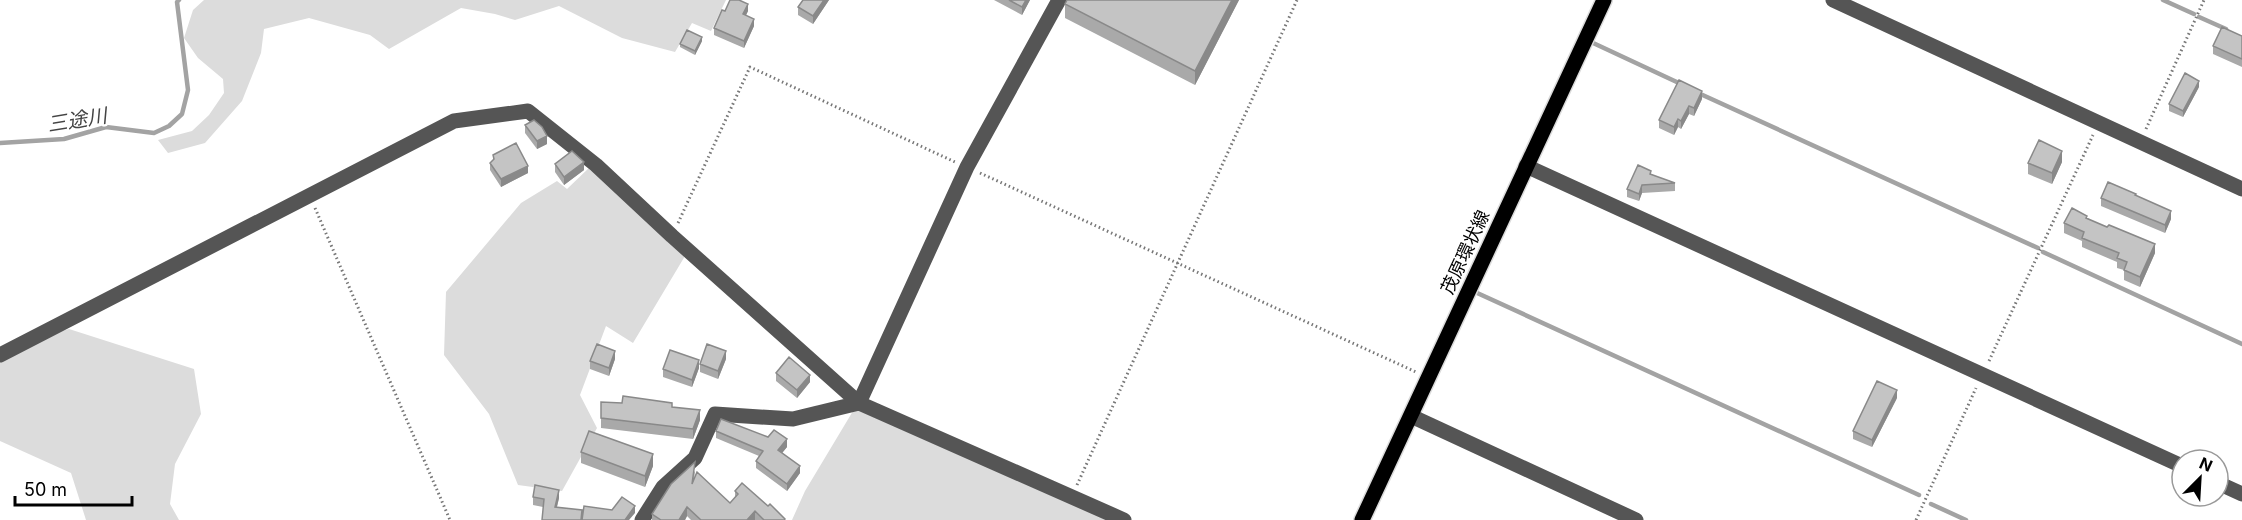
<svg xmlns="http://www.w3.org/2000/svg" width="2242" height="520" viewBox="0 0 2242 520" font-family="Inter,'Noto Sans JP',sans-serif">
  <rect width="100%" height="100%" fill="#fff"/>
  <path fill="#dcdcdc" d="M 204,0 L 726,0 L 711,31 L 692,23 L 675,52 L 622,38 L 559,6 L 515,20 L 495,14 L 461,8 L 389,49 L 370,35 L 309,18 L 264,29 L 261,53 L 242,101 L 205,143 L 168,153 L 158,140 L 192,131 L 209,115 L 224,93 L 223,79 L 198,58 L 184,38 L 193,10 Z
    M 591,166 L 685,256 L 633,343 L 606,326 L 580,395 L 597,428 L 562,491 L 518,485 L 489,414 L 444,355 L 446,292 L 521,203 L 557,181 L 567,189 Z
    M 69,329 L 194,369 L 201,414 L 175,464 L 170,504 L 179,520 L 86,520 L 71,473 L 0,441 L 0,362 L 10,345 Z
    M 856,406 L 1112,520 L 792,520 L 805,491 Z"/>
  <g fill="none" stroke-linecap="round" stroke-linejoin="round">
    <path stroke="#a3a3a3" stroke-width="4.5" d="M 2163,0 L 2194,14
      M 2199,17 L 2226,29
      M 1591,42 L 1681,84
      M 1696,92 L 2038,248
      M 0,143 L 64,139 L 106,127 L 154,133 L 169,126 L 182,114 L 188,90 L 177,2 L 179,0
      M 2043,252 L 2242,344
      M 1475,292 L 1919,495
      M 1931,504 L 1966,520"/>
    <g stroke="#dbdbdb" stroke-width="18">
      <path id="major" d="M 1362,520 L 1604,0"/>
    </g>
    <path stroke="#777" stroke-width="3" stroke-dasharray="1.5 3" stroke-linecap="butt" d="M 2146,129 L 2204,0
      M 980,173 L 1416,372
      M 315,208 L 450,520
      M 678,223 L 750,67 L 955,162
      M 1989,361 L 2093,135
      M 1077,485 L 1297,0
      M 1916,520 L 1976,388"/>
    <path stroke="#555" stroke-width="15" d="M 1833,0 L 2242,189
      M 1526,166 L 2182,466
      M 0,355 L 454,121 L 528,111 L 596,165 L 672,236 L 859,403 L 1124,520
      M 859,403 L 967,167 L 1059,0
      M 1411,416 L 1636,520
      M 2218,483 L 2242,494
      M 642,520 L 663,487 L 695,458 L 715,414 L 793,419 L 859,403"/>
    <use href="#major" stroke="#000" stroke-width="15"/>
  </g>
  <path fill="#a9a9a9" d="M 803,0 L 829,0 L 813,24 L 798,15 L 798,7 Z
    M 994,0 L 1030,0 L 1022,15 Z
    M 1239,0 L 1195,85 L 1065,18 L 1065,4 Z
    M 725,11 L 748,11 L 746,15 L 754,26 L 744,48 L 714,35 L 714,28 Z
    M 2242,36 L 2242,67 L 2213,54 L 2213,46 Z
    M 702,41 L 695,55 L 680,47 L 680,44 Z
    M 2199,87 L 2183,117 L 2169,111 L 2169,104 Z
    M 1702,99 L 1694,116 L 1689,114 L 1681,129 L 1678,127 L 1674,135 L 1659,128 L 1659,120 Z
    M 525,125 L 547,144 L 537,149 L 525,133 Z
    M 493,155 L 528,173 L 501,187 L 490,170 L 490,163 L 493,160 Z
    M 2062,162 L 2052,184 L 2028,174 L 2028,163 Z
    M 555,164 L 584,170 L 564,185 L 555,172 Z
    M 1651,175 L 1675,183 L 1675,191 L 1642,193 L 1639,201 L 1627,197 L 1627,189 Z
    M 2136,195 L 2171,219 L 2165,233 L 2101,206 L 2101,198 Z
    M 2087,218 L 2155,253 L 2140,287 L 2124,280 L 2124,270 L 2117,268 L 2117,262 L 2082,247 L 2082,241 L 2064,233 L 2064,223 Z
    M 615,359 L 609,376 L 590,369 L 590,361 Z
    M 726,359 L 718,379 L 700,372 L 700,364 Z
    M 699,368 L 692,387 L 663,377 L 663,369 Z
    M 776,373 L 810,382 L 797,398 L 776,381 Z
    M 1897,398 L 1872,447 L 1853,439 L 1853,431 Z
    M 601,402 L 672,407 L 700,420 L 693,439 L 601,428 Z
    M 716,431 L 787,447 L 782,453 L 800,473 L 787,491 L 756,468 L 756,461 L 759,456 L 716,438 Z
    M 581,452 L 653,466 L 645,487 L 581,463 Z
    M 695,471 L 694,481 L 730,503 L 735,498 L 735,491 L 768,506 L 785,520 L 691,520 L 687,516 L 685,520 L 652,520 L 652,514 Z
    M 533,497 L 559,498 L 557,507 L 543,507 L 533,505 Z"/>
  <path fill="#898989" d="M 824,0 L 829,0 L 813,24 L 813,16 Z
    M 1026,0 L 1030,0 L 1022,15 L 1022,7 Z
    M 1232,0 L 1239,0 L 1195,85 L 1195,71 Z
    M 748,4 L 748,11 L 743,21 L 743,14 Z
    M 754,19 L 754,26 L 744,48 L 744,41 Z
    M 702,37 L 702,41 L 695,55 L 695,51 Z
    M 2199,81 L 2199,87 L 2183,117 L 2183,111 Z
    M 1702,91 L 1702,99 L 1694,116 L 1694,108 Z
    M 1689,106 L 1689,114 L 1681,129 L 1681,121 Z
    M 1678,119 L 1678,127 L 1674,135 L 1674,127 Z
    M 547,136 L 547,144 L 537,149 L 537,141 Z
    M 2062,151 L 2062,162 L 2052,184 L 2052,173 Z
    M 584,162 L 584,170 L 564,185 L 564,177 Z
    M 528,166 L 528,173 L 501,187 L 501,179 Z
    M 1642,185 L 1642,193 L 1639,201 L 1639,194 Z
    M 2171,211 L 2171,219 L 2165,233 L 2165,225 Z
    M 2155,244 L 2155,253 L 2140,287 L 2140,277 Z
    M 615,351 L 615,359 L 609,376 L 609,368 Z
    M 726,351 L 726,359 L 718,379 L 718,371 Z
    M 699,360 L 699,368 L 692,387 L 692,380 Z
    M 810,375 L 810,382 L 797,398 L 797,390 Z
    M 1897,390 L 1897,398 L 1872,447 L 1872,440 Z
    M 700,410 L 700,420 L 693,439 L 693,429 Z
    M 787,439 L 787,447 L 778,458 L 778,450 Z
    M 653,454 L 653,466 L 645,487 L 645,476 Z
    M 800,466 L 800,473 L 787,491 L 787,484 Z
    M 559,490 L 559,498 L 555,514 L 555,507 Z
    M 635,506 L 635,513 L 629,520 L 625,520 Z
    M 687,507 L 687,516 L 685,520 L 679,520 Z
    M 755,511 L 755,520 L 747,520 Z"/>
  <path fill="#c4c4c4" stroke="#898989" stroke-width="1.5" d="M 730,0 L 739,0 L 748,4 L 743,14 L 754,19 L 744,41 L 714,28 L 722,10 L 725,11 Z
    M 803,0 L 824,0 L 813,16 L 798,7 Z
    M 1009,0 L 1026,0 L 1022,7 Z
    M 1067,0 L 1232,0 L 1195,71 L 1065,4 Z
    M 2222,27 L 2242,36 L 2242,59 L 2213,46 Z
    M 687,30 L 702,37 L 695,51 L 680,44 Z
    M 2185,73 L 2199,81 L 2183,111 L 2169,104 Z
    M 1679,80 L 1702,91 L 1694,108 L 1689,106 L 1681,121 L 1678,119 L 1674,127 L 1659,120 Z
    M 534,120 L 542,127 L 547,136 L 537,141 L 525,125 Z
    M 2039,140 L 2062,151 L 2052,173 L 2028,163 Z
    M 516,143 L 528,166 L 501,179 L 490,163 L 494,159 L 493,155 Z
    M 572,151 L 584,162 L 564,177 L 555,164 Z
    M 1638,165 L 1651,171 L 1650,174 L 1675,183 L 1642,185 L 1639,194 L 1627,189 Z
    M 2108,182 L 2136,194 L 2135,195 L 2171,211 L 2165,225 L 2101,198 Z
    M 2072,208 L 2087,216 L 2086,218 L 2107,227 L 2109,225 L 2155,244 L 2140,277 L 2124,270 L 2127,262 L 2117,258 L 2119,253 L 2082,238 L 2084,232 L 2064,223 Z
    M 597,344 L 615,351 L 609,368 L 590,361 Z
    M 707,344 L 726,351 L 718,371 L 700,364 Z
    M 670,350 L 699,360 L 692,380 L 663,369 Z
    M 789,357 L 810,375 L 797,390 L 776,373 Z
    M 1877,381 L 1897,390 L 1872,440 L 1853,431 Z
    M 623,396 L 672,403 L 672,407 L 700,410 L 693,429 L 601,418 L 601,402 L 622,403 Z
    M 721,419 L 768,437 L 774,430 L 787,439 L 778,450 L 800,466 L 787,484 L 756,461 L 763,451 L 716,431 Z
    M 589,431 L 653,454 L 645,476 L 581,452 Z
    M 695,462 L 692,484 L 697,472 L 730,503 L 738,494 L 735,491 L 742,483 L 768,506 L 770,504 L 785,519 L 784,520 L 764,520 L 755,511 L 747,520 L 701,520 L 687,507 L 679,520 L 661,520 L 652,514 L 671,484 Z
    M 535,485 L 559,490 L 555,507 L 582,510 L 581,520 L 542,520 L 544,499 L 533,497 Z
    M 622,497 L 635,506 L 625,520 L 582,520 L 584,506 L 612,510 Z"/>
  <g text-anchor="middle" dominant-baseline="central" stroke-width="4.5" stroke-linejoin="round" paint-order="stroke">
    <g font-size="18" fill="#000" stroke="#fff">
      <text transform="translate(1465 252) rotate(-65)">茂原環状線</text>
    </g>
    <g font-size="20" font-style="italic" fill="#444" stroke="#fff">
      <text transform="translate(77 120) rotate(-9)">三途川</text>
    </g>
  </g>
  <g transform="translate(2200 478) rotate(24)"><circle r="28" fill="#ffffff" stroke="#999999" stroke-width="1.5"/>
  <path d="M0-4.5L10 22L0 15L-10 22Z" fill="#000000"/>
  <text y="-9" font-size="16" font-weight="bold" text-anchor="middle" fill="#000000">N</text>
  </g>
  <path d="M15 496v9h117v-9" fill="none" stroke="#000000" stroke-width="3"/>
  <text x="24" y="496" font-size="18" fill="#000000" stroke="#ffffff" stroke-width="4.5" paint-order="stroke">50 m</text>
</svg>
